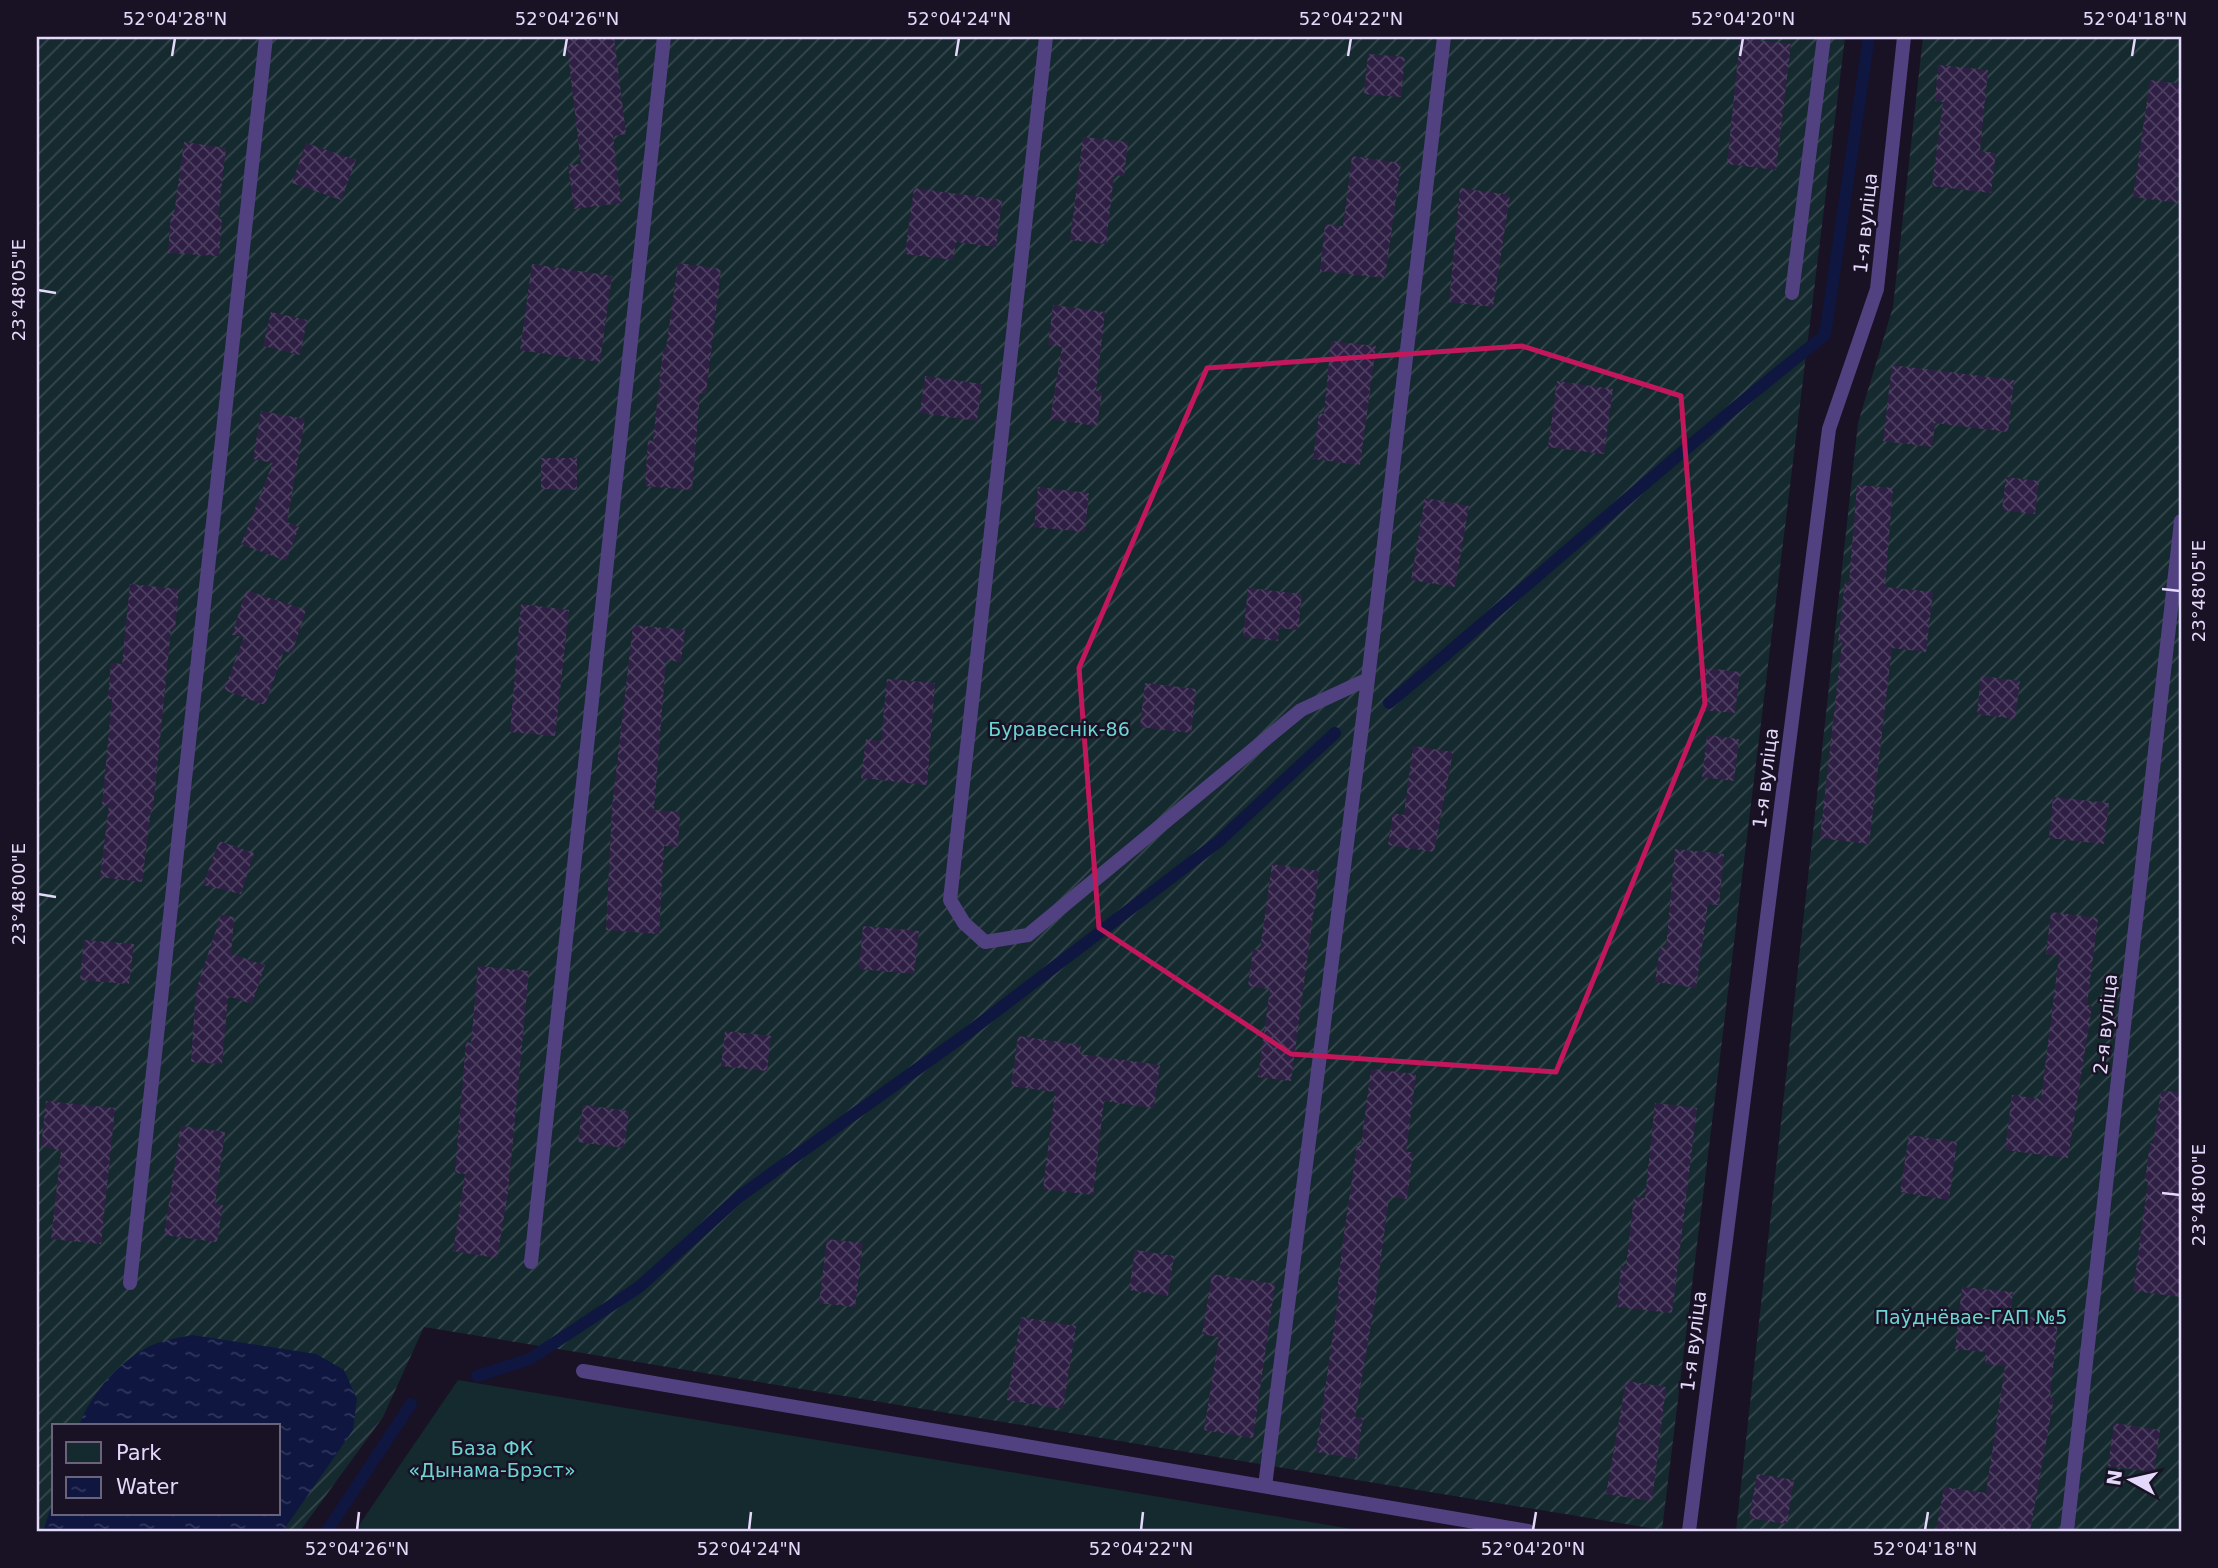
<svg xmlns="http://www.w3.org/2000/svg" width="2218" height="1568" viewBox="0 0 2218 1568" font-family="'DejaVu Sans',sans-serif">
  <defs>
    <pattern id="garden-furrows" width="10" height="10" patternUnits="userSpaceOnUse" patternTransform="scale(1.75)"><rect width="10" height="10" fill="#152a2f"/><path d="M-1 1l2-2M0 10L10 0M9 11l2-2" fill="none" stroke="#37484e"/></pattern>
    <pattern id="water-ripples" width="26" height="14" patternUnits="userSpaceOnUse" patternTransform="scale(1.75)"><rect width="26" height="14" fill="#0f1640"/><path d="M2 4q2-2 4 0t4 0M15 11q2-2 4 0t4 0" fill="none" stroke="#32375c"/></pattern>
    <pattern id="building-cross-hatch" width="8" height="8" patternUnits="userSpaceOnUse" patternTransform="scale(1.75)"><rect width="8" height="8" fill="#2f1f44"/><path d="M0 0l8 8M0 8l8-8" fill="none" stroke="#4d3f60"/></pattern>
  </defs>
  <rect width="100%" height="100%" fill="#191225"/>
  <path fill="#152a2f" d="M 458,1380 L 1364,1531 L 355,1531 Z"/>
  <path fill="url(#garden-furrows)" fill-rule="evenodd" d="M 37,37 L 1845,37 L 1662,1530 L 424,1327 L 383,1417 L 300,1531 L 37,1531 ZM 54,1426 L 278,1426 L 278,1514 L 54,1514 Z
    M 1923,37 L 2181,37 L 2181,1531 L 1736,1531 L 1858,423 L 1893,307 Z"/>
  <path fill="url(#water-ripples)" d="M 192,1335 L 316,1354 L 344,1370 L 357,1399 L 353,1430 L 283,1531 L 43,1531 L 54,1498 L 54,1514 L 278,1514 L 278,1426 L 79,1426 C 90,1394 123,1356 155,1344 C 167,1339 180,1338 192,1335 Z"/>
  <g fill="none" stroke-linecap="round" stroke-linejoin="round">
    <path stroke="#0f1640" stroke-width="12" d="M 1389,703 C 1535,580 1676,453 1825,335 L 1869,37
      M 477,1376 L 530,1359 L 639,1287 L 740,1196 L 969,1032 L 1218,842 L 1335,733
      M 327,1531 L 411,1404"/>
  </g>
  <path fill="url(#building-cross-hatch)" d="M 566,37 L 614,37 L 626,134 L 613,136 L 621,203 L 574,209 L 568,165 L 581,164 Z
    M 1740,38 L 1791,44 L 1776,170 L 1727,164 Z
    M 1368,54 L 1405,57 L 1401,97 L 1364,94 Z
    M 1938,65 L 1988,70 L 1980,151 L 1996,153 L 1991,193 L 1932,186 L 1943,102 L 1935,101 Z
    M 2150,80 L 2181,84 L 2178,203 L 2133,197 Z
    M 1083,137 L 1128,142 L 1124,176 L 1114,175 L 1106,244 L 1070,240 Z
    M 184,142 L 226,148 L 218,217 L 222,217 L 219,256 L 168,253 L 171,214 L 174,214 Z
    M 306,143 L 356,160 L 341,200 L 292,183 Z
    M 1352,156 L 1401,163 L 1385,278 L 1320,271 L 1325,224 L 1343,226 Z
    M 914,188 L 1002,200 L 996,247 L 956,242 L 953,260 L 905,254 Z
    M 1460,188 L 1510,195 L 1493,307 L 1449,302 Z
    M 678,263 L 721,269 L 706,394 L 700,393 L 692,490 L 645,486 L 648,440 L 653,441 L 663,349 L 666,349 Z
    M 532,264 L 612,276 L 600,362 L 520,350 Z
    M 1053,305 L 1105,312 L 1096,391 L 1102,392 L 1097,426 L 1050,419 L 1062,347 L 1048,345 Z
    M 271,312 L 307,320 L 300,355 L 263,346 Z
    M 1331,341 L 1376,346 L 1360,465 L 1313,459 L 1319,413 L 1324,414 Z
    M 1892,365 L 2014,380 L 2008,432 L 1935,423 L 1932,447 L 1883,441 Z
    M 925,376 L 982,384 L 977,421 L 920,413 Z
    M 1557,381 L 1613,389 L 1604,454 L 1548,447 Z
    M 261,411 L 305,419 L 287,522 L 299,527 L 286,561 L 241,544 L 273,463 L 253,459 Z
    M 541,458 L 577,458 L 577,490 L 541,489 Z
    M 2006,477 L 2039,481 L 2035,514 L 2002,510 Z
    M 1857,485 L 1893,488 L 1885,587 L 1933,592 L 1926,652 L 1892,648 L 1869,844 L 1820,838 L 1842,642 L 1838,642 L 1845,582 L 1849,583 Z
    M 1038,487 L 1089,493 L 1085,532 L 1034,527 Z
    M 1425,498 L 1469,506 L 1455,587 L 1411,580 Z
    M 130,584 L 179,589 L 175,629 L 171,629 L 153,809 L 151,809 L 142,882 L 100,877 L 109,805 L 102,805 L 112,699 L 108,699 L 111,663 L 122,664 Z
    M 1248,588 L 1302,594 L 1298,630 L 1279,628 L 1278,641 L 1243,637 Z
    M 246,590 L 306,610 L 292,653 L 284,651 L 265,705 L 224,690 L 244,637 L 232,635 Z
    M 521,604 L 569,610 L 555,736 L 510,732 Z
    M 633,625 L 685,630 L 681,662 L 666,660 L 654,810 L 680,812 L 678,847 L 664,846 L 659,934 L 606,930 L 612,807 Z
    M 1706,668 L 1740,672 L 1735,713 L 1701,710 Z
    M 1981,676 L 2020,681 L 2015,719 L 1977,714 Z
    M 887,679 L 935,683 L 927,785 L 861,778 L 866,739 L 881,741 Z
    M 1145,683 L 1196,689 L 1191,733 L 1140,727 Z
    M 1707,735 L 1739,739 L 1734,781 L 1702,777 Z
    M 1413,746 L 1453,752 L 1434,852 L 1388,845 L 1393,813 L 1404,815 Z
    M 2053,797 L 2109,803 L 2104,844 L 2049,838 Z
    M 219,841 L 254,853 L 241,894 L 203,885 Z
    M 1675,849 L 1724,854 L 1719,905 L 1708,904 L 1696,988 L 1655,982 L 1660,947 L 1666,948 Z
    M 1272,864 L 1319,871 L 1291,1081 L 1258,1077 L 1270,989 L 1248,986 L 1253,949 L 1260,950 Z
    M 2051,912 L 2098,918 L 2087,1005 L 2092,1006 L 2068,1158 L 2005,1150 L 2012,1095 L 2041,1099 L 2059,956 L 2046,954 Z
    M 221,915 L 234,917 L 231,954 L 265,965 L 252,1004 L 228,996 L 222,1064 L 191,1062 L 196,990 Z
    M 863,926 L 919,931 L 914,974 L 859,969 Z
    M 84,940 L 134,944 L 129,984 L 80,980 Z
    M 478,966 L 529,971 L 508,1192 L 497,1258 L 453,1251 L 465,1174 L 455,1173 L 466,1042 L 471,1043 Z
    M 725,1031 L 771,1036 L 767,1071 L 721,1066 Z
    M 1018,1036 L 1081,1045 L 1080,1054 L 1160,1065 L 1154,1108 L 1104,1101 L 1093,1195 L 1043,1189 L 1055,1092 L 1011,1086 Z
    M 1371,1069 L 1416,1074 L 1406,1152 L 1413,1152 L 1407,1199 L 1389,1197 L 1376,1296 L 1355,1417 L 1363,1418 L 1357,1459 L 1316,1452 L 1339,1292 L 1337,1291 L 1343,1241 L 1357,1145 L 1361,1145 Z
    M 2161,1091 L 2181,1092 L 2181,1297 L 2133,1291 L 2148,1182 L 2145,1181 L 2150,1143 L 2153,1144 Z
    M 46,1101 L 115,1108 L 101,1244 L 51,1239 L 61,1150 L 41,1147 Z
    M 1655,1103 L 1697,1108 L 1672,1313 L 1617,1307 L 1621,1266 L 1626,1267 L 1634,1197 L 1645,1198 Z
    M 583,1105 L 629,1111 L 624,1148 L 578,1142 Z
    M 181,1126 L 225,1132 L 215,1204 L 223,1205 L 217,1242 L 164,1235 Z
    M 1909,1135 L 1957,1142 L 1949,1200 L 1900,1192 Z
    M 827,1239 L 863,1243 L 855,1307 L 819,1303 Z
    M 1135,1250 L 1174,1256 L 1168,1296 L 1129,1290 Z
    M 1212,1274 L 1275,1284 L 1253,1438 L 1204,1430 L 1219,1337 L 1202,1334 Z
    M 1962,1287 L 2013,1292 L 2010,1315 L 2058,1320 L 2050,1398 L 2054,1398 L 2030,1531 L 1936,1531 L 1944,1487 L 1986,1493 L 2005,1366 L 1985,1364 L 1986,1352 L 1955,1349 Z
    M 1021,1317 L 1076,1326 L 1063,1409 L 1007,1400 Z
    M 1626,1381 L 1666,1387 L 1652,1501 L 1606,1494 Z
    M 2114,1423 L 2160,1430 L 2154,1472 L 2108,1466 Z
    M 1757,1474 L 1794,1480 L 1787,1524 L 1749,1518 Z"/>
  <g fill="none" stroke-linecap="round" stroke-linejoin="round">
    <path stroke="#524180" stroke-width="14" d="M 1046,37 L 950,900 L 964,923 L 985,942 L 1028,935 L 1301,710 L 1368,679
      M 1792,293 L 1824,37
      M 531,1262 L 664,37
      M 130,1283 L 266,37
      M 583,1371 L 1528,1531
      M 1265,1486 L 1368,679 L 1444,37
      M 1689,1531 L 1829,429 L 1877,289 L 1904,37
      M 2067,1531 L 2181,521"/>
  </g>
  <path fill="none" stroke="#c2185b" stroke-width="5" stroke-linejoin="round" d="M 1522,346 L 1681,396 L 1705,704 L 1556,1072 L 1291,1054 L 1099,928 L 1079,668 L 1207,368 Z"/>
  <path fill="none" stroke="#e5d9fb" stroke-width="2.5" d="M 172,56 L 175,38M 564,56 L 567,38M 956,56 L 959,38M 1348,56 L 1351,38M 1740,56 L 1743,38M 2132,56 L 2135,38M 38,290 L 56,293M 2162,589 L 2180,591M 38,894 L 56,897M 2162,1193 L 2180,1195M 357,1530 L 359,1512M 749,1530 L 751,1512M 1141,1530 L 1143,1512M 1533,1530 L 1536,1512M 1925,1530 L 1928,1512"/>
  <g text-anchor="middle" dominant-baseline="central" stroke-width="5" stroke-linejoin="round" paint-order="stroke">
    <g font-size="19" fill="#e5d9fb" stroke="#191225">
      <text transform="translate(1865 223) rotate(-84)">1-я вуліца</text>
      <text transform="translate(1765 778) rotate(-83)">1-я вуліца</text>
      <text transform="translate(2105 1024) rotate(-84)">2-я вуліца</text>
      <text transform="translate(1693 1341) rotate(-83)">1-я вуліца</text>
    </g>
    <g font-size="19" fill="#6cd5d3" stroke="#191225">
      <text x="1059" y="729">Буравеснік-86</text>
      <text x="1971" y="1317">Паўднёвае-ГАП №5</text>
      <text x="492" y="1448">База ФК<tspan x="492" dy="22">«Дынама-Брэст»</tspan></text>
    </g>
  </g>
  <rect width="2218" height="1568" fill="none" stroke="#191225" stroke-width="77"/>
  <rect x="52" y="1424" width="228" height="91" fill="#191225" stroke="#6b627b" stroke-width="2"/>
  <rect x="66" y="1442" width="35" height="21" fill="#152a2f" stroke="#6b627b" stroke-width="2"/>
  <text x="116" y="1460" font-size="21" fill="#e5d9fb">Park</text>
  <rect x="66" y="1477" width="35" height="21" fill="url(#water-ripples)" stroke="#6b627b" stroke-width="2"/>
  <text x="116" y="1494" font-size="21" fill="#e5d9fb">Water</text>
  <g transform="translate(2131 1480) rotate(278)" stroke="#191225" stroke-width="5" paint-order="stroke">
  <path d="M0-5L12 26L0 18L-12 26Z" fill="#e5d9fb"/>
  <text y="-10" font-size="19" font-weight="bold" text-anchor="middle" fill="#e5d9fb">N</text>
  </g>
  <rect x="38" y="38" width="2142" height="1492" fill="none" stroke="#e5d9fb" stroke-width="2.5"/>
  <g font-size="18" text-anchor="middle" fill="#e5d9fb">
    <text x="175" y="25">52°04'28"N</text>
    <text x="567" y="25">52°04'26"N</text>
    <text x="959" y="25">52°04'24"N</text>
    <text x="1351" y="25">52°04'22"N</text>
    <text x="1743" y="25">52°04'20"N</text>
    <text x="2135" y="25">52°04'18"N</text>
    <text transform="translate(19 290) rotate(-90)" y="6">23°48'05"E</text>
    <text transform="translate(2199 591) rotate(-90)" y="6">23°48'05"E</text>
    <text transform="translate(19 894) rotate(-90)" y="6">23°48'00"E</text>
    <text transform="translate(2199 1195) rotate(-90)" y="6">23°48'00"E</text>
    <text x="357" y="1555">52°04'26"N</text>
    <text x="749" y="1555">52°04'24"N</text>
    <text x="1141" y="1555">52°04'22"N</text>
    <text x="1533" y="1555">52°04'20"N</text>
    <text x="1925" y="1555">52°04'18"N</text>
  </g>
</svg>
